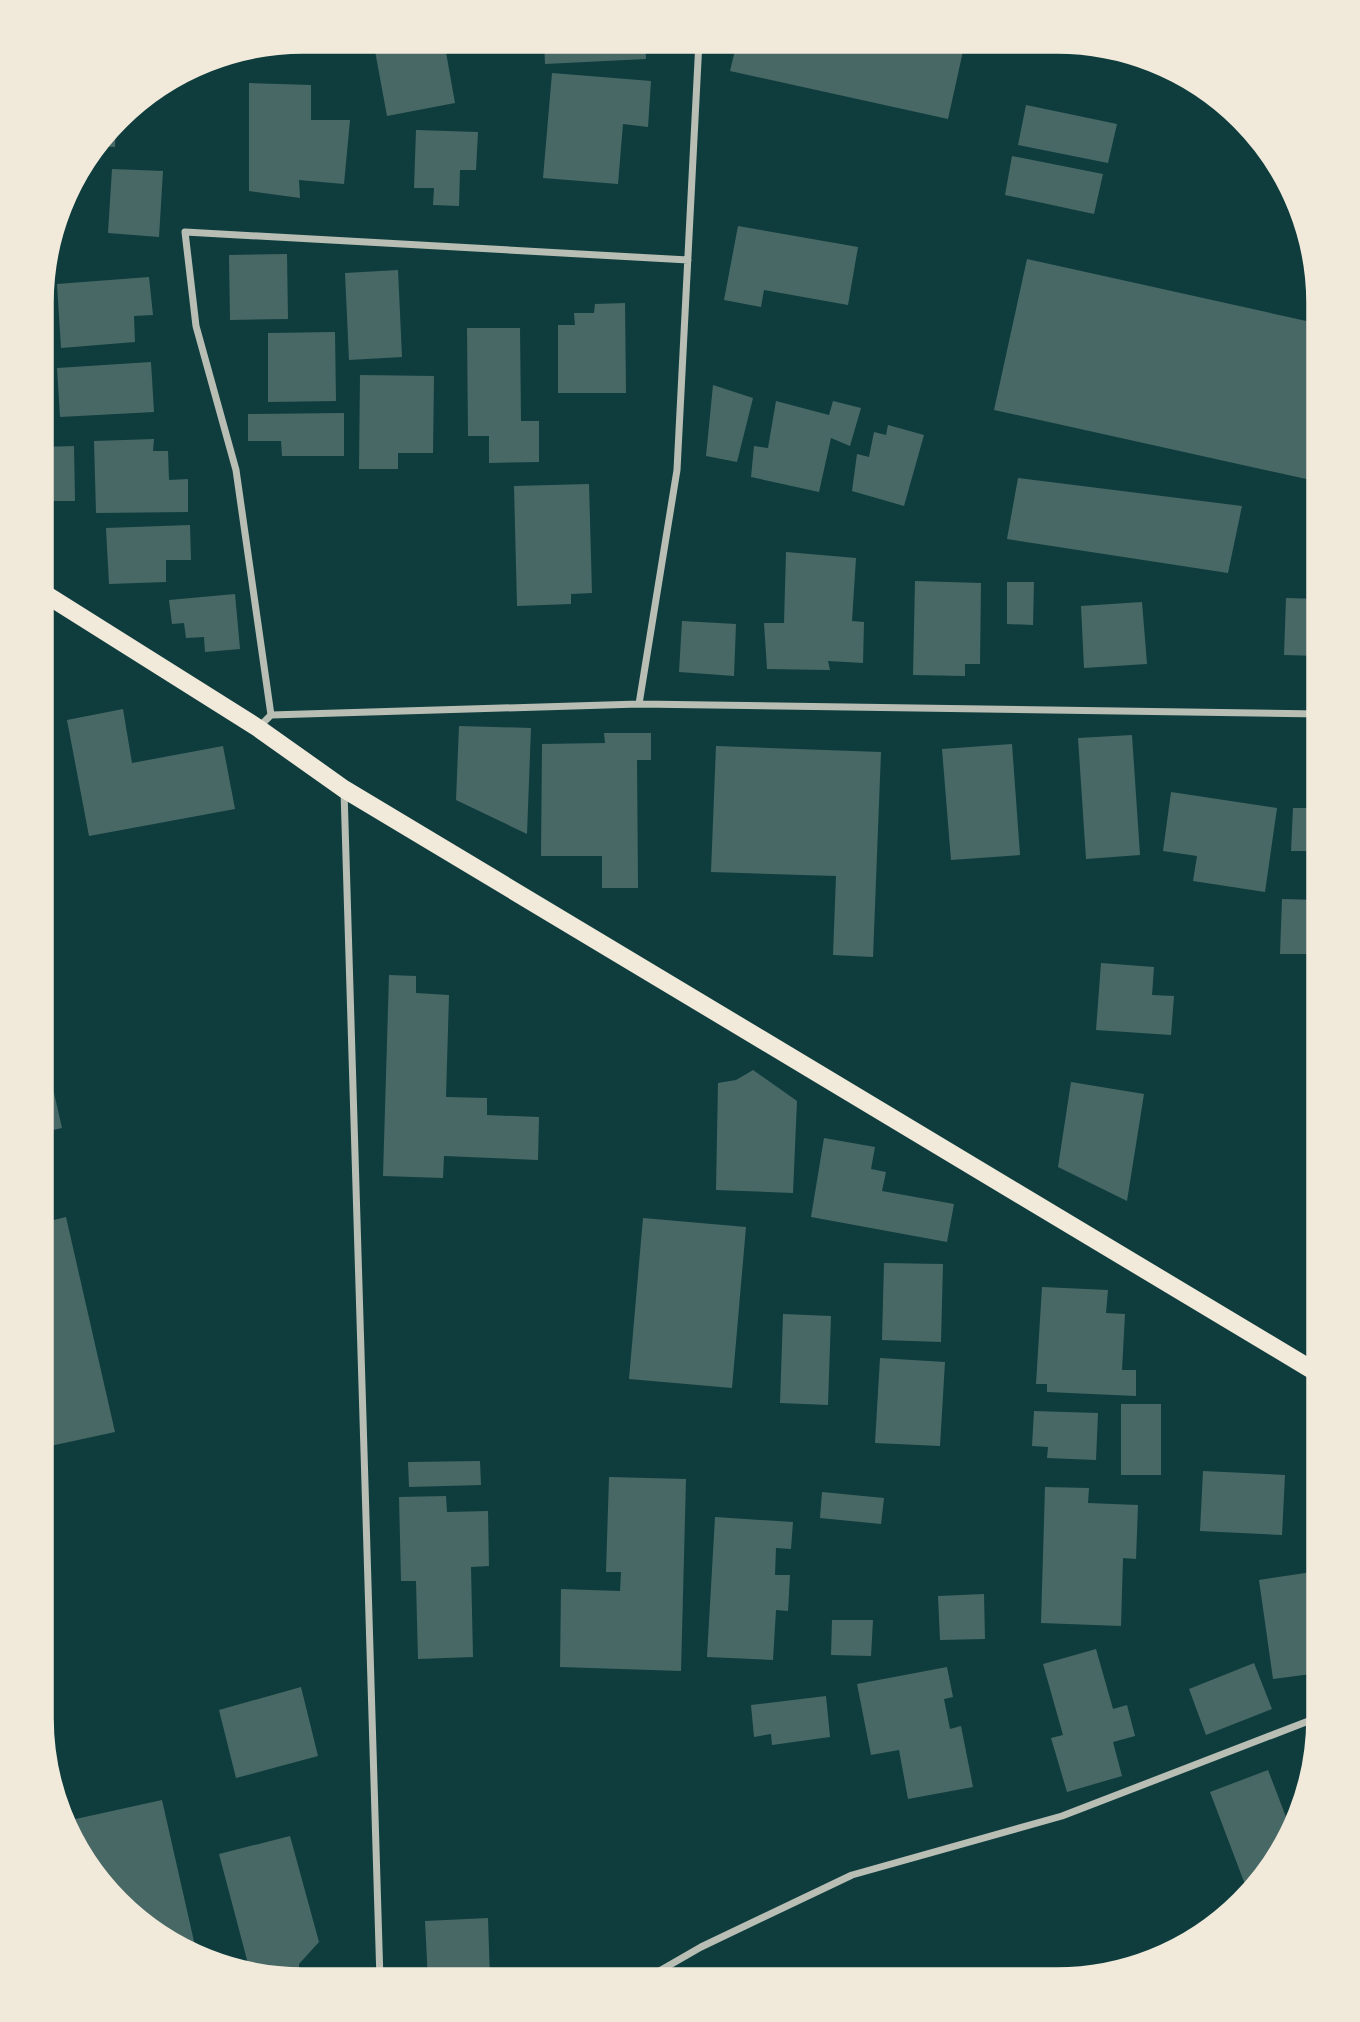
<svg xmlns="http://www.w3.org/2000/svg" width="1360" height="2022" viewBox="0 0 1360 2022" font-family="Overpass,sans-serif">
  <rect width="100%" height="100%" fill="#0f3d3e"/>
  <path fill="#486865" d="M 373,40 L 444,41 L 455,103 L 387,116 Z
    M 544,41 L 645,41 L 646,59 L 545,64 Z
    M 737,42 L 965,42 L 948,119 L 730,71 Z
    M 552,73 L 651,81 L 648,127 L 623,124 L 618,184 L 543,178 Z
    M 249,83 L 311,85 L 311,120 L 350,120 L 344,184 L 299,180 L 300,198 L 249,191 Z
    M 1026,105 L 1117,124 L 1108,163 L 1018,145 Z
    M 116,123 L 115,147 L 97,146 Z
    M 416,130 L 478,132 L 476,170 L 460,170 L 459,206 L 433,205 L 434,188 L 414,188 Z
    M 1012,156 L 1103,174 L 1094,214 L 1005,195 Z
    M 112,169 L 163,171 L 159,237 L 108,233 Z
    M 738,226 L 858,247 L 848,305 L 764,290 L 761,307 L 724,300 Z
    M 287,254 L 288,319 L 230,320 L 229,255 Z
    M 1027,259 L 1320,324 L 1320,482 L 994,410 Z
    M 398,270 L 402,357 L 349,360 L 345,273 Z
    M 149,277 L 153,315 L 134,316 L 135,342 L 61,348 L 57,284 Z
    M 625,303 L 626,393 L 558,393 L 558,325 L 575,325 L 574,313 L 594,313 L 595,304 Z
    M 467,328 L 520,328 L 521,421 L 539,421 L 539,462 L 489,463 L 489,436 L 468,436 Z
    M 335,332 L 336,401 L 268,402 L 268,333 Z
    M 151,362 L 154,412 L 60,417 L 57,368 Z
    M 360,375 L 434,376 L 433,453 L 398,453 L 398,469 L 359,469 Z
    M 713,385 L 753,398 L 737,462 L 706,456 Z
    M 776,401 L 829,415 L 833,401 L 861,408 L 850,446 L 831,438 L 819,492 L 751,477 L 754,446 L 768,448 Z
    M 344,413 L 344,456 L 282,456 L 281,441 L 248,441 L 248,414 Z
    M 888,425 L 924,435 L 904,506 L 852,491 L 857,454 L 869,457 L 874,432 L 886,435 Z
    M 154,439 L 153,451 L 168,451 L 169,480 L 188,479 L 188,512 L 96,513 L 94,441 Z
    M 74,446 L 75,501 L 42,501 L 42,447 Z
    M 1018,478 L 1242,506 L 1228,573 L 1007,539 Z
    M 589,484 L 592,593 L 571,594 L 571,604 L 517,606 L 514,486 Z
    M 190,525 L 191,560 L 166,560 L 166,582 L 109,584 L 106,528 Z
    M 786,552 L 856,558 L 852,621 L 864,622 L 863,663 L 828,661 L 830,670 L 767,669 L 764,623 L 784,623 Z
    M 915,581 L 981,583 L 980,664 L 965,664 L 965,676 L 913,675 Z
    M 1007,582 L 1034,582 L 1033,625 L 1007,624 Z
    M 235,594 L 240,649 L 205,652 L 204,637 L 186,638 L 184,623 L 172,624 L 169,600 Z
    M 1286,598 L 1320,599 L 1320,656 L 1284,655 Z
    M 1142,602 L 1147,664 L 1084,668 L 1081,606 Z
    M 682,621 L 736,624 L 734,676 L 679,672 Z
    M 123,709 L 132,763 L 223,746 L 235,809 L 89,836 L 67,720 Z
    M 459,726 L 531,728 L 527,834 L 456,800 Z
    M 604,733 L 651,733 L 651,760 L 637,760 L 638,888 L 602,888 L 602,856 L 541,856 L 542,744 L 605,743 Z
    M 1132,735 L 1140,855 L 1086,859 L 1078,738 Z
    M 1012,744 L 1020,855 L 951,860 L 942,749 Z
    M 716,746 L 881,752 L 873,957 L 833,955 L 836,876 L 711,872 Z
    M 1310,770 L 1320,771 L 1320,851 L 1291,851 L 1293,808 L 1309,808 Z
    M 1171,792 L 1277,808 L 1265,892 L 1193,881 L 1197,856 L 1163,851 Z
    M 1282,899 L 1320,900 L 1319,954 L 1280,954 Z
    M 1101,963 L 1154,967 L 1152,995 L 1174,996 L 1171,1035 L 1096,1030 Z
    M 389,975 L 416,976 L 416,993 L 449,995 L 446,1097 L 487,1098 L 487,1115 L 539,1117 L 538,1160 L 444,1156 L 443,1178 L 383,1176 Z
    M 41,1036 L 62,1128 L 41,1133 Z
    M 753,1070 L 797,1101 L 793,1193 L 716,1190 L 718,1083 L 736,1080 Z
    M 1071,1082 L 1144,1094 L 1127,1201 L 1058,1167 Z
    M 824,1138 L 875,1147 L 871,1169 L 886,1172 L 882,1191 L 954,1204 L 947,1242 L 811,1217 Z
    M 66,1217 L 115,1432 L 41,1448 L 41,1223 Z
    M 643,1218 L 746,1227 L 732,1388 L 629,1379 Z
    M 884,1263 L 943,1264 L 941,1342 L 882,1340 Z
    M 1042,1287 L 1108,1290 L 1106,1313 L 1125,1314 L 1122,1370 L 1136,1370 L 1136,1396 L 1047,1392 L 1047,1384 L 1036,1384 Z
    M 783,1314 L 831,1316 L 828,1405 L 780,1403 Z
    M 880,1358 L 945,1362 L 940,1446 L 875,1443 Z
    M 1121,1404 L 1161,1404 L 1161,1475 L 1121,1475 Z
    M 1034,1411 L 1098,1413 L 1096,1460 L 1047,1458 L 1048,1447 L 1032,1446 Z
    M 480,1461 L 481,1485 L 409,1487 L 408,1462 Z
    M 1203,1471 L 1285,1475 L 1282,1535 L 1200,1531 Z
    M 609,1477 L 686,1479 L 681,1671 L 560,1667 L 561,1589 L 620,1591 L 621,1572 L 606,1572 Z
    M 1045,1487 L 1089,1488 L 1088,1503 L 1138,1505 L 1136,1559 L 1123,1558 L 1121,1626 L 1041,1623 Z
    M 822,1492 L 884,1498 L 881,1524 L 820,1518 Z
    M 446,1496 L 447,1512 L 488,1511 L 489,1566 L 471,1567 L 473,1657 L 418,1659 L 416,1581 L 401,1581 L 399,1497 Z
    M 715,1517 L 793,1522 L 791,1549 L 776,1548 L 775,1575 L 790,1575 L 788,1611 L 776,1610 L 773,1660 L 707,1657 Z
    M 1312,1572 L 1319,1624 L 1319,1673 L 1273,1679 L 1259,1580 Z
    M 984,1594 L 985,1639 L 940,1640 L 938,1596 Z
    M 832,1620 L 873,1620 L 871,1656 L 831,1655 Z
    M 1096,1649 L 1113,1709 L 1127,1705 L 1135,1736 L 1113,1742 L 1122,1776 L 1067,1792 L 1051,1738 L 1063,1735 L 1043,1664 Z
    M 1254,1663 L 1272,1709 L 1206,1735 L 1189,1689 Z
    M 947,1667 L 953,1697 L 944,1699 L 950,1729 L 961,1726 L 973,1787 L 908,1799 L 899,1750 L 871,1755 L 857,1684 Z
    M 301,1687 L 318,1756 L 236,1778 L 219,1710 Z
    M 826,1696 L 830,1737 L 772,1745 L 771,1734 L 754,1737 L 751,1705 Z
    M 1268,1770 L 1291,1830 L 1266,1878 L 1249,1895 L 1210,1792 Z
    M 162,1800 L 198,1959 L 144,1928 L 95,1879 L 62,1822 Z
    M 290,1836 L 319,1942 L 299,1964 L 299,1980 L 270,1980 L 251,1975 L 219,1854 Z
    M 488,1918 L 490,1980 L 428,1980 L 425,1921 Z"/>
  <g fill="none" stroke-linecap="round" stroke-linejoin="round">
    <path stroke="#b8beb3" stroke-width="7" d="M 639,704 L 677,470 L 699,41
      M 271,715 L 236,470 L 196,326 L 185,232 L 688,260
      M 258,728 L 271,715 L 639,704 L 1320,714
      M 344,791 L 380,1980
      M 642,1981 L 701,1947 L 852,1875 L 1062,1816 L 1319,1717"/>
    <path stroke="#f1e9da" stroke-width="18" d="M 42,592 L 258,728 L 344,789 L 1319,1374"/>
  </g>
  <path d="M0 0H1360V2022H0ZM303 52H1057A251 251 0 0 1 1308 303V1718A251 251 0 0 1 1057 1969H303A251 251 0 0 1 52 1718V303A251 251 0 0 1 303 52Z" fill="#f1e9da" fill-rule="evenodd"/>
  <path fill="none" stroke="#f1e9da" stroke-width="3.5" d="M303 52H1057A251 251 0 0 1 1308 303V1718A251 251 0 0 1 1057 1969H303A251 251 0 0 1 52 1718V303A251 251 0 0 1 303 52Z"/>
</svg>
